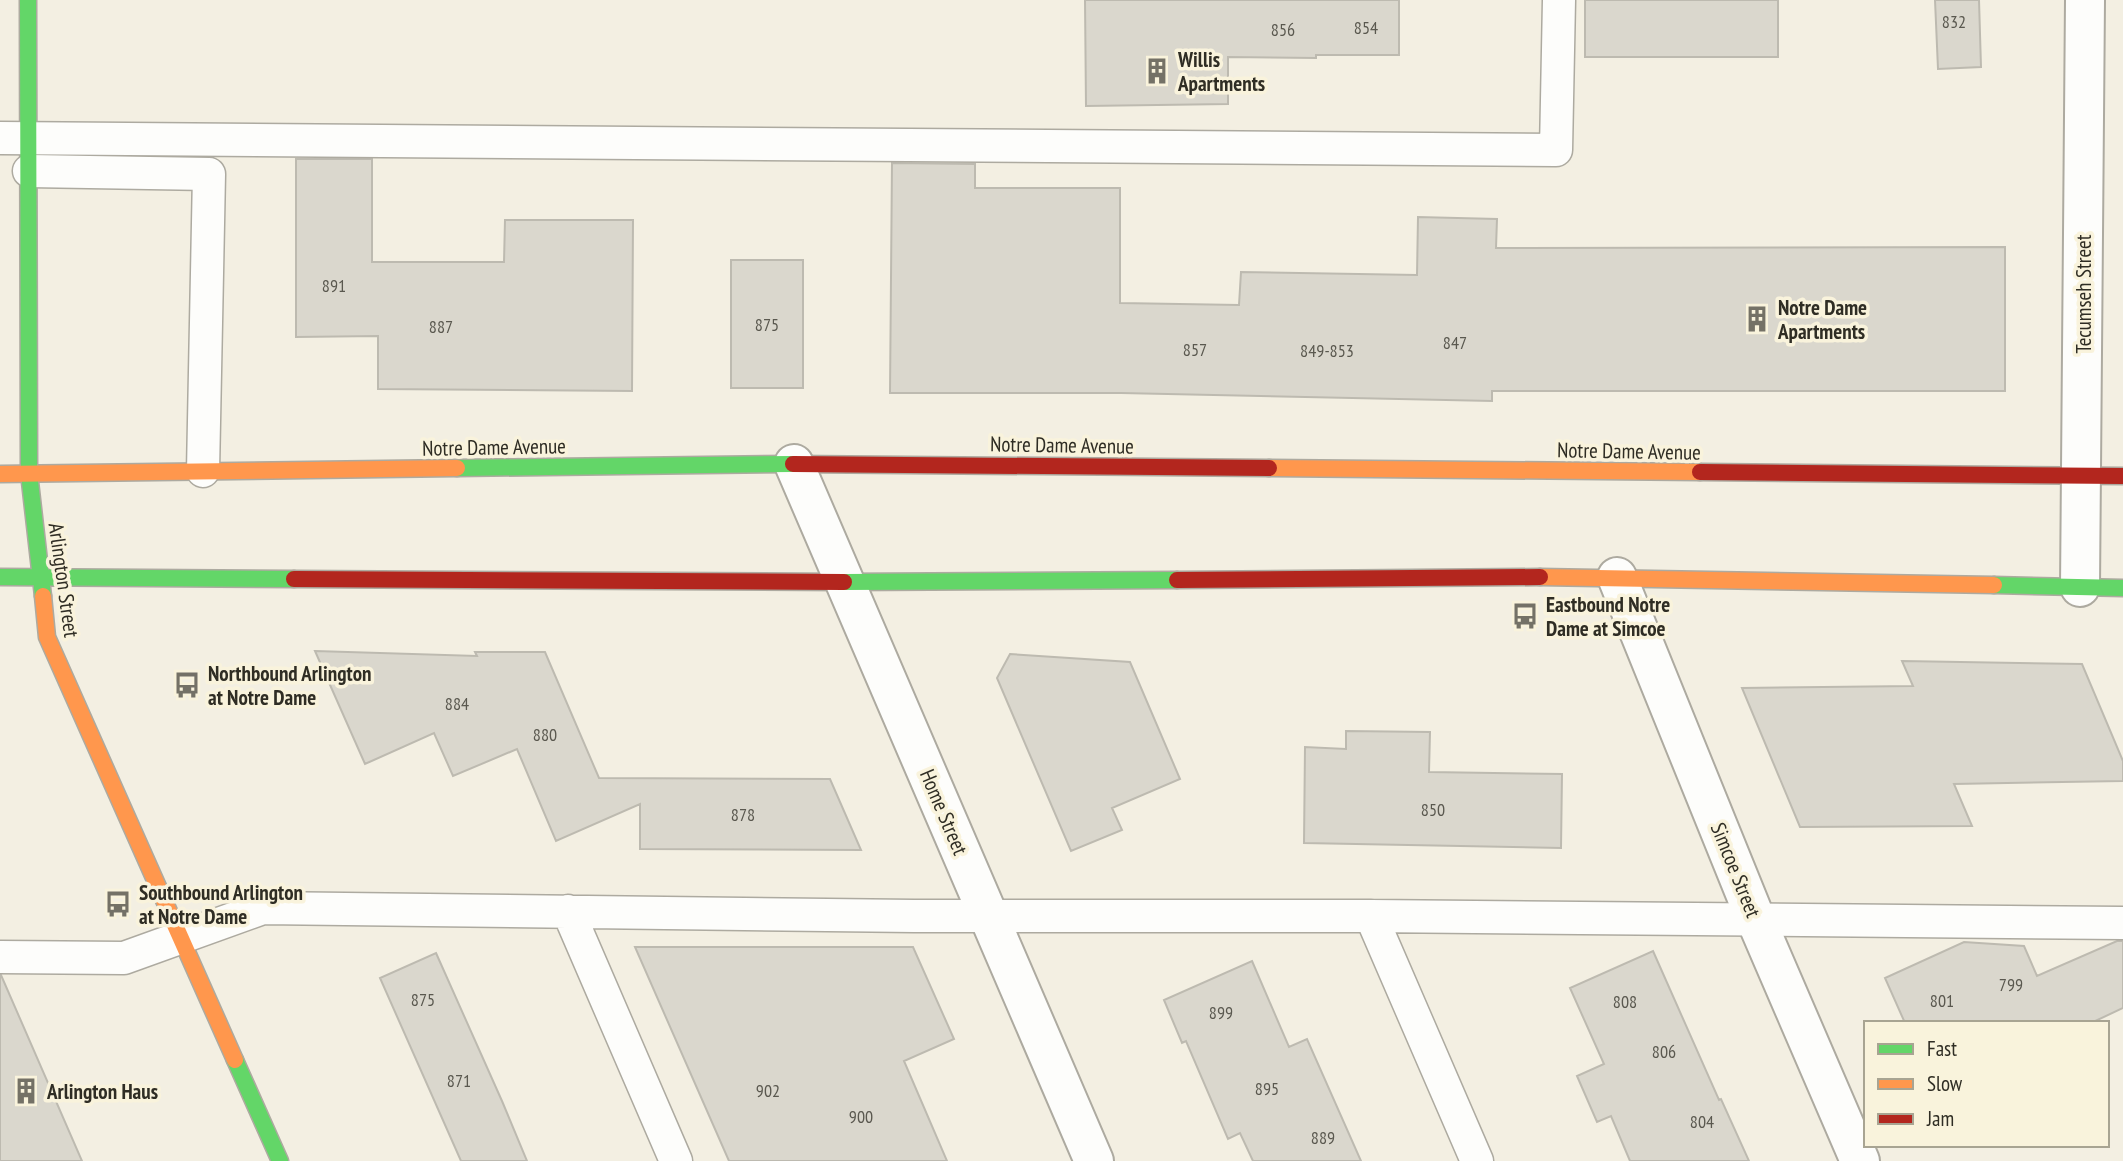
<svg xmlns="http://www.w3.org/2000/svg" width="2123" height="1161" viewBox="0 0 2123 1161" font-family="'PT Sans Narrow',sans-serif">
  <rect width="100%" height="100%" fill="#f3efe2"/>
  <path fill="#dad7cd" stroke="#bdbab0" stroke-width="2" d="M 1085,0 L 1399,0 L 1399,55 L 1316,55 L 1316,58 L 1228,57 L 1228,104 L 1086,106 Z
    M 1585,0 L 1778,0 L 1778,57 L 1585,57 Z
    M 1935,0 L 1979,0 L 1981,67 L 1938,69 Z
    M 296,159 L 372,159 L 372,262 L 504,262 L 505,220 L 633,220 L 632,391 L 378,389 L 378,336 L 296,337 Z
    M 892,163 L 975,164 L 975,188 L 1120,188 L 1120,303 L 1239,305 L 1241,272 L 1417,275 L 1418,217 L 1497,219 L 1496,248 L 2005,247 L 2005,391 L 1492,391 L 1492,401 L 1121,393 L 890,393 Z
    M 731,260 L 803,260 L 803,388 L 731,388 Z
    M 315,651 L 477,656 L 475,652 L 545,652 L 599,778 L 830,779 L 861,850 L 640,849 L 640,804 L 556,841 L 517,749 L 453,776 L 434,733 L 365,764 Z
    M 1010,654 L 1130,662 L 1180,779 L 1112,808 L 1122,830 L 1071,851 L 997,678 Z
    M 1902,661 L 2082,664 L 2123,761 L 2123,781 L 1954,784 L 1972,826 L 1800,827 L 1742,688 L 1913,686 Z
    M 1346,731 L 1430,732 L 1429,772 L 1562,774 L 1561,848 L 1304,843 L 1305,747 L 1346,749 Z
    M 2117,941 L 2123,941 L 2123,1008 L 2091,1023 L 1905,1023 L 1885,978 L 1964,942 L 2024,946 L 2037,976 Z
    M 635,947 L 913,947 L 954,1039 L 904,1061 L 947,1161 L 729,1161 Z
    M 1653,951 L 1719,1100 L 1721,1099 L 1749,1161 L 1630,1161 L 1611,1116 L 1597,1122 L 1577,1076 L 1604,1064 L 1570,988 Z
    M 436,953 L 502,1101 L 527,1161 L 461,1161 L 380,978 Z
    M 1252,961 L 1289,1047 L 1307,1039 L 1361,1161 L 1253,1161 L 1240,1133 L 1228,1139 L 1186,1041 L 1182,1043 L 1164,1000 Z
    M 0,975 L 1,975 L 82,1161 L 0,1161 Z"/>
  <g fill="none" stroke-linecap="round" stroke-linejoin="round">
    <g stroke="#adaaa0" stroke-width="35">
      <path id="lane" d="M 0,138 L 1556,150 L 1559,0
        M 29,171 L 209,174 L 203,471
        M 568,911 L 676,1161
        M 1371,916 L 1477,1161
        M 0,957 L 124,958 L 263,908 L 914,916 L 1371,916 L 2123,923"/>
    </g>
    <g stroke="#adaaa0" stroke-width="42">
      <path id="street" d="M 794,464 L 1094,1161
        M 1617,577 L 1756,920 L 1860,1161
        M 2080,587 L 2085,0"/>
    </g>
    <g stroke="#adaaa0" stroke-width="19">
      <path id="fast" d="M 28,0 L 29,473 L 43,596
        M 457,468 L 793,464
        M 0,577 L 294,579
        M 844,582 L 1177,580
        M 1994,585 L 2123,588
        M 235,1060 L 280,1161"/>
    </g>
    <g stroke="#adaaa0" stroke-width="19">
      <path id="slow" d="M 1269,468 L 1700,472
        M 0,474 L 457,468
        M 1540,577 L 1994,585
        M 43,596 L 47,637 L 235,1060"/>
    </g>
    <g stroke="#adaaa0" stroke-width="19">
      <path id="jam" d="M 793,464 L 1269,468
        M 1700,472 L 2123,476
        M 294,579 L 844,582
        M 1177,580 L 1540,577"/>
    </g>
    <use href="#lane" stroke="#fdfdfb" stroke-width="32"/>
    <use href="#street" stroke="#fdfdfb" stroke-width="38"/>
    <use href="#fast" stroke="#63d668" stroke-width="16"/>
    <use href="#slow" stroke="#ff974d" stroke-width="16"/>
    <use href="#jam" stroke="#b3261e" stroke-width="16"/>
  </g>
  <defs>
    <g id="building-bare" transform="scale(2.1)"><path d="M-4-6H4V6H1V3H-1V6H-4ZM-2.5-4.3h1.7v1.8h-1.7ZM.8-4.3h1.7v1.8H.8ZM-2.5-1h1.7V.8h-1.7ZM.8-1h1.7V.8H.8Z" fill="#747166" stroke="#f9f3dc" stroke-width="2.5" paint-order="stroke"/></g>
    <g id="bus-bare" transform="scale(2.1)"><path d="M-5-6H5V4H4V6H2V4H-2V6H-4V4H-5ZM-3.5-4V0h7V-4ZM-3.5 1.2v1.5H-2V1.2ZM2 1.2v1.5H3.5V1.2Z" fill="#747166" stroke="#f9f3dc" stroke-width="2.5" paint-order="stroke"/></g>
  </defs>
  <g fill-rule="evenodd">
    <use href="#building-bare" x="1157" y="71"/>
    <use href="#building-bare" x="1757" y="319"/>
    <use href="#bus-bare" x="1525" y="616"/>
    <use href="#bus-bare" x="187" y="685"/>
    <use href="#bus-bare" x="118" y="904"/>
    <use href="#building-bare" x="26" y="1091"/>
  </g>
  <g text-anchor="middle" dominant-baseline="central" stroke-width="7" stroke-linejoin="round" paint-order="stroke">
    <g font-size="18" fill="#5a584f">
      <text x="1954" y="21">832</text>
      <text x="1366" y="27">854</text>
      <text x="1283" y="29">856</text>
      <text x="334" y="285">891</text>
      <text x="767" y="324">875</text>
      <text x="441" y="326">887</text>
      <text x="1455" y="342">847</text>
      <text x="1195" y="349">857</text>
      <text x="1327" y="350">849-853</text>
      <text x="457" y="703">884</text>
      <text x="545" y="734">880</text>
      <text x="1433" y="809">850</text>
      <text x="743" y="814">878</text>
      <text x="2011" y="984">799</text>
      <text x="423" y="999">875</text>
      <text x="1942" y="1000">801</text>
      <text x="1625" y="1001">808</text>
      <text x="1221" y="1012">899</text>
      <text x="1664" y="1051">806</text>
      <text x="459" y="1080">871</text>
      <text x="1267" y="1088">895</text>
      <text x="768" y="1090">902</text>
      <text x="861" y="1116">900</text>
      <text x="1702" y="1121">804</text>
      <text x="1323" y="1137">889</text>
    </g>
    <g font-size="21" font-weight="bold" fill="#2f2d24" stroke="#f9f3dc" text-anchor="start">
      <text x="1178" y="59">Willis<tspan x="1178" dy="24">Apartments</tspan></text>
      <text x="1778" y="307">Notre Dame<tspan x="1778" dy="24">Apartments</tspan></text>
      <text x="1546" y="604">Eastbound Notre<tspan x="1546" dy="24">Dame at Simcoe</tspan></text>
      <text x="208" y="673">Northbound Arlington<tspan x="208" dy="24">at Notre Dame</tspan></text>
      <text x="139" y="892">Southbound Arlington<tspan x="139" dy="24">at Notre Dame</tspan></text>
      <text x="47" y="1091">Arlington Haus</text>
    </g>
    <g font-size="21" fill="#2f2d24" stroke="#f9f3dc">
      <text transform="translate(2083 294) rotate(-90)">Tecumseh Street</text>
      <text transform="translate(1062 445) rotate(1)">Notre Dame Avenue</text>
      <text transform="translate(494 447) rotate(-1)">Notre Dame Avenue</text>
      <text transform="translate(1629 451) rotate(1)">Notre Dame Avenue</text>
      <text transform="translate(64 580) rotate(82)">Arlington Street</text>
      <text transform="translate(944 812) rotate(67)">Home Street</text>
      <text transform="translate(1736 870) rotate(68)">Simcoe Street</text>
    </g>
  </g>
  <rect x="1864" y="1021" width="245" height="126" fill="#f9f3dc" stroke="#a8a492" stroke-width="2"/>
  <rect x="1878" y="1044" width="35" height="10" fill="#63d668" stroke="#a8a492" stroke-width="2"/>
  <text x="1927" y="1056" font-size="21" fill="#2f2d24">Fast</text>
  <rect x="1878" y="1079" width="35" height="10" fill="#ff974d" stroke="#a8a492" stroke-width="2"/>
  <text x="1927" y="1091" font-size="21" fill="#2f2d24">Slow</text>
  <rect x="1878" y="1114" width="35" height="10" fill="#b3261e" stroke="#a8a492" stroke-width="2"/>
  <text x="1927" y="1126" font-size="21" fill="#2f2d24">Jam</text>
</svg>
